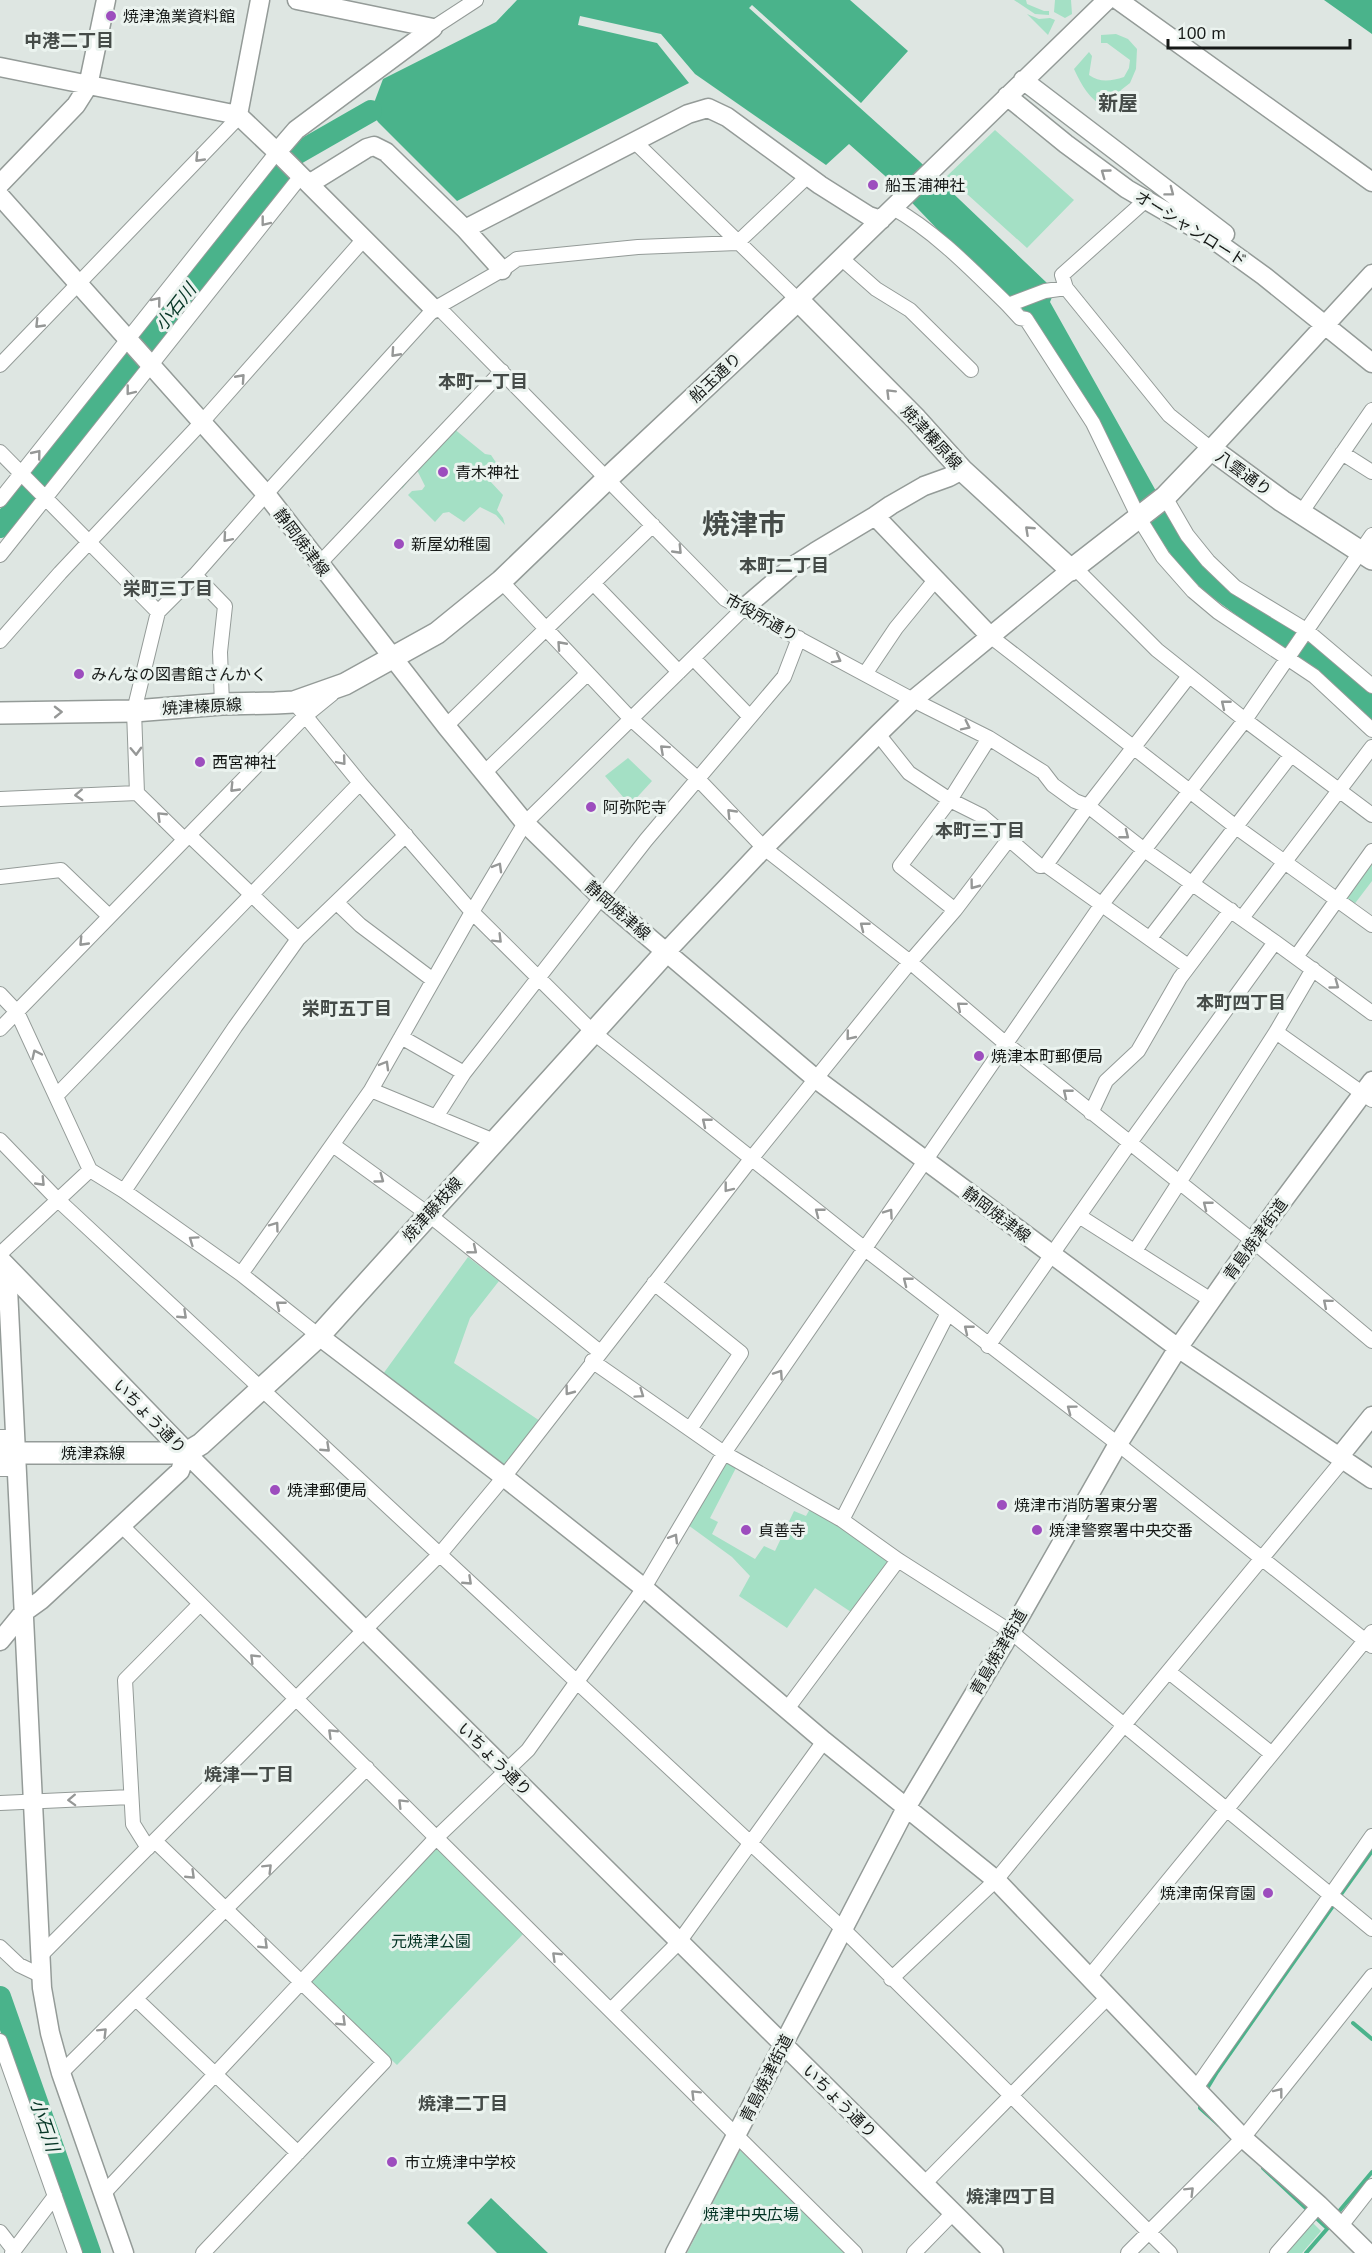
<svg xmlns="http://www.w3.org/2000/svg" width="1372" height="2253" viewBox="0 0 1372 2253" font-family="'PT Sans','Noto Sans JP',sans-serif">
  <rect width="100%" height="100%" fill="#dee6e2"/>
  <path fill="#a4e0c5" d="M 1014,0 L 1026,0 L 1027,4 L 1044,11 L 1049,11 L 1049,15 L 1035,14 Z
    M 1055,0 L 1071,0 L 1072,14 L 1065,18 L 1054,12 Z
    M 1027,14 L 1039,19 L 1050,18 L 1055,20 L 1048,35 Z
    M 1116,34 L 1128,39 L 1137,49 L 1136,69 L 1130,83 L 1121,90 L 1113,102 L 1106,108 C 1089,99 1082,86 1074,69 L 1089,52 L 1092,56 L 1089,75 C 1100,83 1111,81 1124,77 L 1129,68 L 1130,60 L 1107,43 L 1101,43 L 1101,35 Z
    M 995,130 L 1074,200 L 1027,248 L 947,176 Z
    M 453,428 L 485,454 L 491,455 L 497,464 L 489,473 L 489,480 L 503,495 L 497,510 L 503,518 L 505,525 L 496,515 L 480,507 L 464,522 L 449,512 L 443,513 L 435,522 L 408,495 L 412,491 L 422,490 L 425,486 L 417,470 L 402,489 L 403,483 Z
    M 628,758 L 652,781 L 630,805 L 605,776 Z
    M 1372,858 L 1372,881 L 1353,906 L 1342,898 Z
    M 468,1257 L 499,1281 L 470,1318 L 454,1363 L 540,1421 L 503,1467 L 383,1374 Z
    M 727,1461 L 737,1466 L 710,1518 L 718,1522 L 712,1534 L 755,1559 L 764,1546 L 775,1551 L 794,1511 L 806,1516 L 811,1507 L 892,1561 L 854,1614 L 815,1588 L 787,1628 L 739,1596 L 750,1576 L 732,1557 L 688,1525 Z
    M 436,1846 L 525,1932 L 397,2065 L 309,1982 Z
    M 740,2150 L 845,2253 L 687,2253 Z
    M 1312,2222 L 1321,2231 L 1302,2253 L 1285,2253 Z"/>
  <path fill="#4ab38b" d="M 517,0 L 850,0 L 908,51 L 861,103 L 752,5 L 749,8 L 918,160 L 1047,283 L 1052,297 L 1050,302 L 1170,516 L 1202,563 L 1298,630 L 1372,694 L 1372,721 L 1343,694 L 1205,592 L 1176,562 L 1152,527 L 1086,400 L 1031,317 L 943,235 L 893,183 L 849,144 L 826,165 L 695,74 L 661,34 L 580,16 L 578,25 L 657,43 L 689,83 L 457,201 L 378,122 L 371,111 L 383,79 L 496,22 Z
    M 1324,0 L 1372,0 L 1372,34 Z
    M 491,2198 L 548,2253 L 497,2253 L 467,2223 Z"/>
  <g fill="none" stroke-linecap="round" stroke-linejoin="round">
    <path stroke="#4ab38b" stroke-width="4" d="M 1339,1897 L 1372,1851
      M 1353,2023 L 1372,2039
      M 1205,2092 L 1217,2072 L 1335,1903
      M 1201,2102 L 1200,2108 L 1219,2125
      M 1263,2168 L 1327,2228
      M 1336,2215 L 1372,2172
      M 1306,2253 L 1327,2229"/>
    <path stroke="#4ab38b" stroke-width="22" d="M 0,527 L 296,154 L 371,111
      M 0,1997 L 90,2253"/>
    <g stroke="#949b98" stroke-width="16">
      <path id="street" d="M 433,28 L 476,0
        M 635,142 L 798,300
        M 893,208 C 936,232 973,271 1008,305 L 1045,291 L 1066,288 L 1169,415 L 1211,449
        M 841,258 L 876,289 L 910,310 L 971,370
        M 1066,288 L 1062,275 L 1147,199
        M 1008,305 L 1020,318 L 1026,319 L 1093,423 L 1139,518 L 1163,557 L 1193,591 L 1218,612 L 1314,676 L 1372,730
        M 438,307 L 725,599 L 913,700 L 989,738 L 1043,772 L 1053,785 L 1075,801 L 1088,806 L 1143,849 L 1275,942 L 1372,1013
        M 0,365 L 233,123 L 238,115
        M 0,452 L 158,612
        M 1342,453 L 1372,472
        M 1165,497 L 1187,535 L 1208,561 L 1235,587 L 1306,630 L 1372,686
        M 0,500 L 277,152
        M 1301,513 L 1372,410
        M 0,555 L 301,176
        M 319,564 L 502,371
        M 1075,568 L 1157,650 L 1245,720 L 1372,815
        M 195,575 L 225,606 L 220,652 L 222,704
        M 501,581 L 630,718 L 698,779 L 764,848 L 910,962 L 1005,1043 L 1253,1241 L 1372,1341
        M 593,583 L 679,672
        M 990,636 L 1236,827 L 1372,925
        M 0,641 L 60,573 L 202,422 L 364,239
        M 693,658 L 750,717
        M 865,674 L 896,628 L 936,579
        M 294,702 L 360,783 L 472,912 L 594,1033 L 865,1249 L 1118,1444 L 1372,1646
        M 446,726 L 653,525
        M 878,734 L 909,773 L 950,800 L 982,816 L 1040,866 L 1046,865 L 1188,966
        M 484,773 L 587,674
        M 0,799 L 137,793
        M 189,835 L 298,939 L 406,835
        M 184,839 L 137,793 L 134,711 L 158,612 L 195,575 L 266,494 L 434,309 L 502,270 L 517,259 L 638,247 L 737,243 L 809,175
        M 1046,865 L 1088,806 L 1189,676
        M 0,877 L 61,870 L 109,916
        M 337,903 L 360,925 L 433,980
        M 955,910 L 900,866 L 950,800 L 989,738
        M 1242,918 L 1372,747
        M 1150,938 L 1291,755
        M 1296,957 L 1372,851
        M 0,994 L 17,1012 L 90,1170 L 124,1191 L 241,1274 L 319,1336
        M 0,1029 L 305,716 L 332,694
        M 1276,1032 L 1372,1100
        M 401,1037 L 464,1073
        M 371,1090 L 494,1141
        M 56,1096 L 360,783
        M 1091,1113 L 1106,1081 L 1138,1051 L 1180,978 L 1231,910
        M 436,1117 L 464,1073 L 646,840 L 784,677 L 799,638
        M 0,1140 L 57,1199 L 843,1929 L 1170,2253
        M 333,1145 L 428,1214 L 600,1352
        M 124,1191 L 235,1027 L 298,939
        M 1079,1216 L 1211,1300
        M 1135,1251 L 1276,1032 L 1313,969
        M 0,1254 L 90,1170
        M 241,1274 L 371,1090 L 472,912 L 525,823 L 744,608
        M 654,1283 L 741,1353 L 690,1429
        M 988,1346 L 1129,1144 L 1275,942
        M 592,1361 L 724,1453 L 842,1520 L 898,1560 L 1011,1632 L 1372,1929
        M 0,1437 L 15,1437
        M 0,1469 L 16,1469
        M 842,1520 L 948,1313
        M 122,1526 L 855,2253
        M 1169,1672 L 1272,1754
        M 787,1709 L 898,1560
        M 0,1803 L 131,1797
        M 155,1841 L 384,2062 L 203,2253
        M 148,1848 L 133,1824 L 125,1680 L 200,1604
        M 0,1947 L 19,1965 L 42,1976
        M 41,1955 L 440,1554 L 504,1477 L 751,1159 L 910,962 L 955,910 L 1009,839
        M 1090,1976 L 1372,1632
        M 891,1979 L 996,1880 L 1343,1460
        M 136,1999 L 298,2153
        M 611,2010 L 679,1942 L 824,1741
        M 0,2041 L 75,2253
        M 61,2073 L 367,1768
        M 1196,2088 L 1372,1836
        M 924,2184 L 1109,1996
        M 104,2193 L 436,1838 L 528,1750 L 644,1588 L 724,1453 L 1102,904 L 1245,720 L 1372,535
        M 1340,2227 L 1372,2186
        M 0,2232 L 14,2250
        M 12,2253 L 55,2196
        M 914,2253 L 953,2213
        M 1128,2253 L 1243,2138 L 1372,1976
        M 1277,2253 L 1319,2205"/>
    </g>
    <g stroke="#949b98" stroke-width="21">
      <path id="secondary" d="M 1118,0 L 1372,182
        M 0,67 L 238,115 L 277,152 L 296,130 L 433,28 L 297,0
        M 1023,80 L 1225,234
        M 1007,96 L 1066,144 L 1127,189 L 1210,237 L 1264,276 L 1372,363
        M 238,115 L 260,0
        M 277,152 L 434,309
        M 0,184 L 76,105 L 88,86 L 106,0
        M 309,184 L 367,148 L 374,146 L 386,152 L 465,229 L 688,114 L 708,108 L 727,117 L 820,185 L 869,216 L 881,220
        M 0,196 L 266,494 L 446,726 L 525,823 L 601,897 L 816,1079 L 1178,1348 L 1372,1479
        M 465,229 L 502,270
        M 798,300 L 1107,0
        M 1211,449 L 1372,274
        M 875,516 L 990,636
        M 744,608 L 793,566 L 815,552 L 875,516 L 891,505 L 924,486 L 949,477 L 962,470
        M 666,952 L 764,848 L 878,734 L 913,700 L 1071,570
        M 7,1268 L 42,1988 L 50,2033 L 61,2073 L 124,2253
        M 319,1336 L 504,1477 L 644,1588 L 824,1741 L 996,1880 L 1243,2138 L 1319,2205 L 1368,2253
        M 1339,1457 L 1372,1416
        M 0,1641 L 23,1613 L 41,1600 L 180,1471 L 186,1453 L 994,2253
        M 675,2253 L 906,1808 L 1011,1632 L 1118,1444 L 1178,1348 L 1253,1241 L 1372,1081"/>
    </g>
    <g stroke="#949b98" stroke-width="24">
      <path id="primary" d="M 0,713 L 134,711 L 222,704 L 275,703 L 294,702 L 345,684 L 437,633 L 501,581 L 608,478 L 798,300 L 916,419 L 962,470 L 1071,570 L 1165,497 L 1211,449 L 1282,501 L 1372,559
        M 0,1261 L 186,1453
        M 0,1453 L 186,1453
        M 186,1453 L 201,1444 L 319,1336 L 666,952"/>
    </g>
    <use href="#street" stroke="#fff" stroke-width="14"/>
    <use href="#secondary" stroke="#fff" stroke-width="18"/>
    <use href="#primary" stroke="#fff" stroke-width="21"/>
  </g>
  <defs><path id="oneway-chevron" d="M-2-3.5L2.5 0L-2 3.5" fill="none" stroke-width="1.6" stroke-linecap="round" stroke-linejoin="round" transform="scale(1.5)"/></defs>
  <g stroke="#969897">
    <use href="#oneway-chevron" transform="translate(199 158) rotate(134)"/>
    <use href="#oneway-chevron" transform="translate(1105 173) rotate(-144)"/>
    <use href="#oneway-chevron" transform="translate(1170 192) rotate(37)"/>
    <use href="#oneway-chevron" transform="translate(265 222) rotate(128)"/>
    <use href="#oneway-chevron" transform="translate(157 301) rotate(-51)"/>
    <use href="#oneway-chevron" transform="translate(39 324) rotate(134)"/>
    <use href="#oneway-chevron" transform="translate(395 353) rotate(132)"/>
    <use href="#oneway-chevron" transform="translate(241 378) rotate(-48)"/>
    <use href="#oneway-chevron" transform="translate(130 391) rotate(128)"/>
    <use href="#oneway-chevron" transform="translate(890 393) rotate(-135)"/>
    <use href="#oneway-chevron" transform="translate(37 454) rotate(-51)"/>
    <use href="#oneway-chevron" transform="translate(1029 530) rotate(-137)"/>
    <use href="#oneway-chevron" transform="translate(227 538) rotate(131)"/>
    <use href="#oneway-chevron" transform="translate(678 550) rotate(46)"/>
    <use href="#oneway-chevron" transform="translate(561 645) rotate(-132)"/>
    <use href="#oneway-chevron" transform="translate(837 659) rotate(29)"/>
    <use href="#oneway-chevron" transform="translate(1225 704) rotate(-141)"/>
    <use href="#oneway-chevron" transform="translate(58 712) rotate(-1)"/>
    <use href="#oneway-chevron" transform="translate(966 726) rotate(26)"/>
    <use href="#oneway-chevron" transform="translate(664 749) rotate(-138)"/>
    <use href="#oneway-chevron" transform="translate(136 751) rotate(88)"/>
    <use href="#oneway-chevron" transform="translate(342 761) rotate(50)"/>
    <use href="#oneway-chevron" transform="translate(234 788) rotate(134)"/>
    <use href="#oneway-chevron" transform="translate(79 795) rotate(177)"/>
    <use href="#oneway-chevron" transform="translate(731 813) rotate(-134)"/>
    <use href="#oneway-chevron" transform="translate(161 816) rotate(-136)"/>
    <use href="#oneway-chevron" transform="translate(1125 835) rotate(38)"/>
    <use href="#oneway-chevron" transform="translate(498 867) rotate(-60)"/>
    <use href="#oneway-chevron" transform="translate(974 885) rotate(127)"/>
    <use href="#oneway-chevron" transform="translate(864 926) rotate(-142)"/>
    <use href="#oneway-chevron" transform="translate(498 939) rotate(45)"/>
    <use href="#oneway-chevron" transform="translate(83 942) rotate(134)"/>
    <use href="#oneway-chevron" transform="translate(1335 985) rotate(36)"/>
    <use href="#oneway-chevron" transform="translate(961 1006) rotate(-140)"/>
    <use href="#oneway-chevron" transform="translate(850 1036) rotate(129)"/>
    <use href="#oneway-chevron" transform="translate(36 1054) rotate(-115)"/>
    <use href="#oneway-chevron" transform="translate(385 1065) rotate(-60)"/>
    <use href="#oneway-chevron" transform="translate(1067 1093) rotate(-141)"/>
    <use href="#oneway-chevron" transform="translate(706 1122) rotate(-141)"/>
    <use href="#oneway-chevron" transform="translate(380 1179) rotate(36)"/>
    <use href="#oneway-chevron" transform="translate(41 1182) rotate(46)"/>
    <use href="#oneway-chevron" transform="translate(728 1188) rotate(128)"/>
    <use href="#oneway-chevron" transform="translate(1207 1205) rotate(-142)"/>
    <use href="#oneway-chevron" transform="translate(819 1212) rotate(-142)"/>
    <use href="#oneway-chevron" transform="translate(889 1213) rotate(-55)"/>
    <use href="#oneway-chevron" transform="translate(275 1226) rotate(-54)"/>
    <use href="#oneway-chevron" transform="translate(193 1240) rotate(-145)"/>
    <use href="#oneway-chevron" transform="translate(473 1250) rotate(39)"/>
    <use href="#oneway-chevron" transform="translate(907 1281) rotate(-142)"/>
    <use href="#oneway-chevron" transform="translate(1327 1303) rotate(-140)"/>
    <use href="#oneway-chevron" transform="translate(280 1305) rotate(-141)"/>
    <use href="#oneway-chevron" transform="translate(183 1315) rotate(43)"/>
    <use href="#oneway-chevron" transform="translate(968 1329) rotate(-141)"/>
    <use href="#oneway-chevron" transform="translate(779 1374) rotate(-56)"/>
    <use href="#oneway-chevron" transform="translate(569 1391) rotate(127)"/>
    <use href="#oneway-chevron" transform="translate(640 1394) rotate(35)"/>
    <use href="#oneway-chevron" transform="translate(1071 1409) rotate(-143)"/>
    <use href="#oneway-chevron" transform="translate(326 1448) rotate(43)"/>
    <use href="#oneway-chevron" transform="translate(674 1538) rotate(-59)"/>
    <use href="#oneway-chevron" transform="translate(468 1581) rotate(43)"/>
    <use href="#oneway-chevron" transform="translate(254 1658) rotate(-135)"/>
    <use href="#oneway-chevron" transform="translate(332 1733) rotate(-136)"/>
    <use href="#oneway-chevron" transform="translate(72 1800) rotate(178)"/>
    <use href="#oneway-chevron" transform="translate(402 1803) rotate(-135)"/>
    <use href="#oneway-chevron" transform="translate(268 1868) rotate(-45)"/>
    <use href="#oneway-chevron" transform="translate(191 1875) rotate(44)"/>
    <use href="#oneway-chevron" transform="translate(264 1945) rotate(44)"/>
    <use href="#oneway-chevron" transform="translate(556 1956) rotate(-136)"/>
    <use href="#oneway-chevron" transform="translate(342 2022) rotate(44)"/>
    <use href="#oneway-chevron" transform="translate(103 2032) rotate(-45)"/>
    <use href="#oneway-chevron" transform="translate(1279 2092) rotate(-52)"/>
    <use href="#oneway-chevron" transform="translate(695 2094) rotate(-135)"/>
    <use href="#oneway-chevron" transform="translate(1190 2191) rotate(-45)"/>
  </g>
  <g fill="#9d4dbe" stroke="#ebf3ef" stroke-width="2">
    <circle cx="111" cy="16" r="6"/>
    <circle cx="873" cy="185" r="6"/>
    <circle cx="443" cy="472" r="6"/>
    <circle cx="399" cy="544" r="6"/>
    <circle cx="79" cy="674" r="6"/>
    <circle cx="200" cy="762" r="6"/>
    <circle cx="591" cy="807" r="6"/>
    <circle cx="979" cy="1056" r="6"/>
    <circle cx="275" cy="1490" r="6"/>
    <circle cx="1002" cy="1505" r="6"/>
    <circle cx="746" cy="1530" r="6"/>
    <circle cx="1037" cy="1530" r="6"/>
    <circle cx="1268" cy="1893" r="6"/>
    <circle cx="392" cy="2162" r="6"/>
  </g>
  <g text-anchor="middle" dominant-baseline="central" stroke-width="6" stroke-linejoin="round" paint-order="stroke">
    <g font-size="16" fill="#161917" stroke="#ebf3ef" text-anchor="start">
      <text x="123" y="16">焼津漁業資料館</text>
      <text x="885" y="185">船玉浦神社</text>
      <text x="455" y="472">青木神社</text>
      <text x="411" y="544">新屋幼稚園</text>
      <text x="91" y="674">みんなの図書館さんかく</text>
      <text x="212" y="762">西宮神社</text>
      <text x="603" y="807">阿弥陀寺</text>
      <text x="991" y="1056">焼津本町郵便局</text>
      <text x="287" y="1490">焼津郵便局</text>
      <text x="1014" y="1505">焼津市消防署東分署</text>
      <text x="758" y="1530">貞善寺</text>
      <text x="1049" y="1530">焼津警察署中央交番</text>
      <text x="1256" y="1893" text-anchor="end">焼津南保育園</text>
      <text x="404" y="2162">市立焼津中学校</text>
    </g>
    <g font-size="16" fill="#161917" stroke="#ebf3ef">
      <text transform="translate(1191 228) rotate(32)">オーシャンロード</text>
      <text transform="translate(715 377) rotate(-43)">船玉通り</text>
      <text transform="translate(932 437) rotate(47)">焼津榛原線</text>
      <text transform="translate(1244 473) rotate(36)">八雲通り</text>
      <text transform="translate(302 542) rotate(53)">静岡焼津線</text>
      <text transform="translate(762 617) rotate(29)">市役所通り</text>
      <text transform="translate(202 706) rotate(-3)">焼津榛原線</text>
      <text transform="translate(618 910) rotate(41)">静岡焼津線</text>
      <text transform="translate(432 1209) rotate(-48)">焼津藤枝線</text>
      <text transform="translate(997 1214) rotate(37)">静岡焼津線</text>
      <text transform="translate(1255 1239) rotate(-54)">青島焼津街道</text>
      <text transform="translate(150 1416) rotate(46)">いちょう通り</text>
      <text x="93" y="1453">焼津森線</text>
      <text transform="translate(998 1652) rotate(-60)">青島焼津街道</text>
      <text transform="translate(495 1759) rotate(45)">いちょう通り</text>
      <text transform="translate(766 2078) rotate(-63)">青島焼津街道</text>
      <text transform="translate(840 2101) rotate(45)">いちょう通り</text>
    </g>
    <g font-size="16" fill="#023323" stroke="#ebf3ef">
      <text x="431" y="1941">元焼津公園</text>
      <text x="751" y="2214">焼津中央広場</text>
    </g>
    <g font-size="18" font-weight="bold" fill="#454b48" stroke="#ebf3ef">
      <text x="69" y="40">中港二丁目</text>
      <text x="483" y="381">本町一丁目</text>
      <text x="784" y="565">本町二丁目</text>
      <text x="168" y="588">栄町三丁目</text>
      <text x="980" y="830">本町三丁目</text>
      <text x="1241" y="1002">本町四丁目</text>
      <text x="347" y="1008">栄町五丁目</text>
      <text x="249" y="1774">焼津一丁目</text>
      <text x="463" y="2103">焼津二丁目</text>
      <text x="1011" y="2196">焼津四丁目</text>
    </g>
    <g font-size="18" font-style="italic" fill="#053525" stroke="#ebf3ef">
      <text transform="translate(175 307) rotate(-52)">小石川</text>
      <text transform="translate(45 2125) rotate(71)">小石川</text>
    </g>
    <g font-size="20" font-weight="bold" fill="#454b48" stroke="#ebf3ef">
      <text x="1118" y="103">新屋</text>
    </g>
    <g font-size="28" font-weight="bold" fill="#454b48" stroke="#ebf3ef">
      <text x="744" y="523">焼津市</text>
    </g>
  </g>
  <path d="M1168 39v9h182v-9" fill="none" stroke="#161917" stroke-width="3"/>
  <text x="1177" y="39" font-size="18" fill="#161917" stroke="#ebf3ef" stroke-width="4.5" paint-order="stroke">100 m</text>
</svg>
